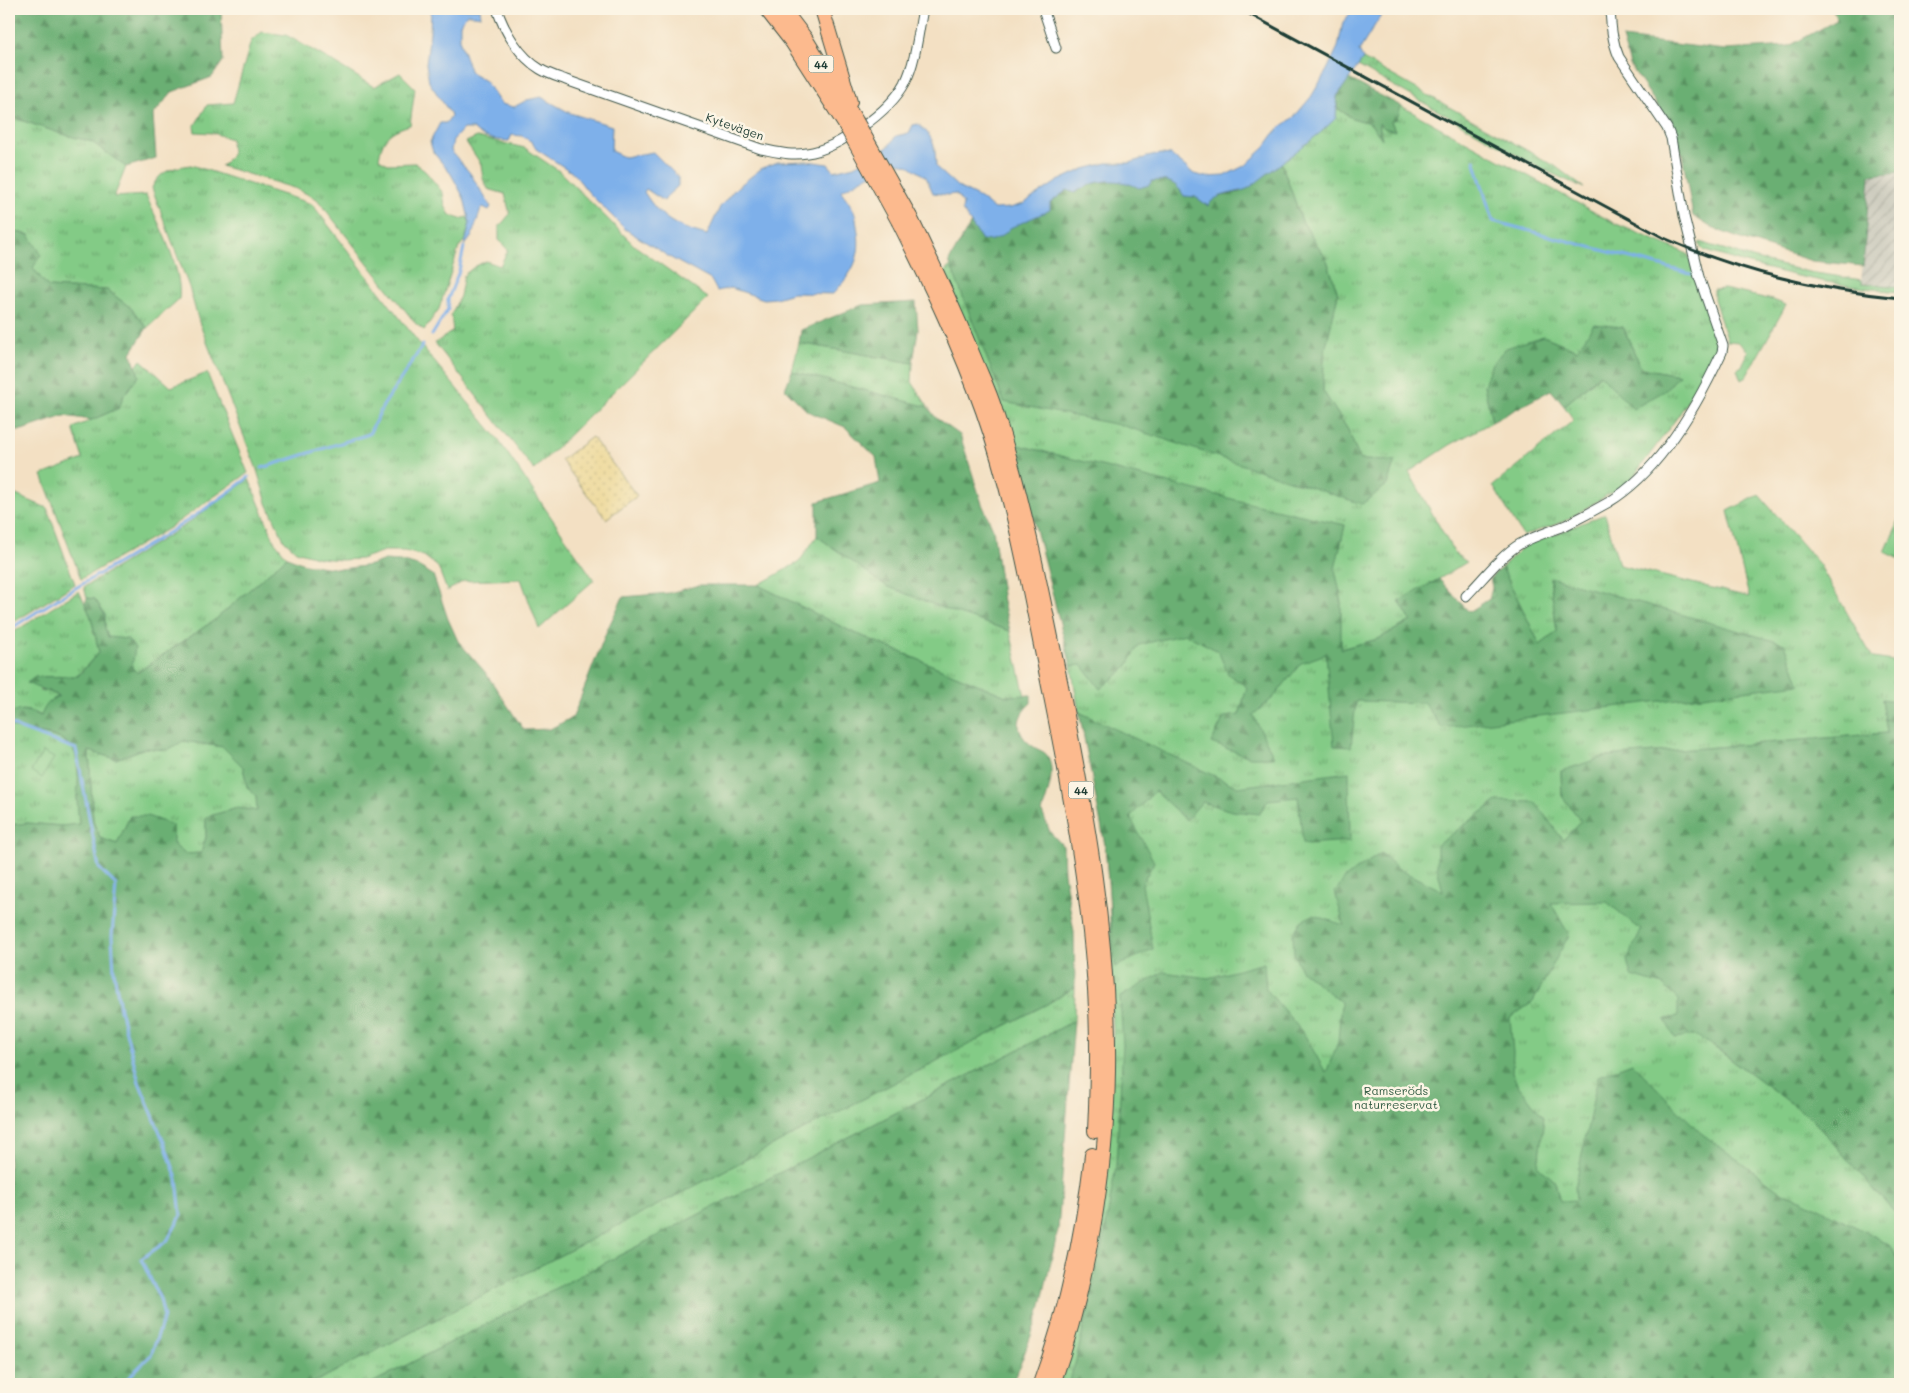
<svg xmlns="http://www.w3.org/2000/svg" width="1909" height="1393" viewBox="0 0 1909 1393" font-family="Mali,sans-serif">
  <defs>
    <pattern id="industrial-furrows" width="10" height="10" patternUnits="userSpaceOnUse" patternTransform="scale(1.25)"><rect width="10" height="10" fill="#c5c5b8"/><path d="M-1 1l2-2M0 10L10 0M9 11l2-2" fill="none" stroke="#9fa196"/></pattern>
    <pattern id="grass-tufts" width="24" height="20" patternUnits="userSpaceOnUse" patternTransform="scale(1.25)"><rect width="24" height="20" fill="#83cb86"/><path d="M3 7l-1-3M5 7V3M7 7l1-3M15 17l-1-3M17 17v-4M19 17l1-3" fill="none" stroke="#6ba66e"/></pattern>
    <pattern id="forest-firs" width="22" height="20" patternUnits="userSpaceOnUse" patternTransform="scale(1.25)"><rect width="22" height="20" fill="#6aaf73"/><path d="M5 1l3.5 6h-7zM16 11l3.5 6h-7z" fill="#57905f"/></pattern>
    <pattern id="sand-dots" width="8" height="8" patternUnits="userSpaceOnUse" patternTransform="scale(1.25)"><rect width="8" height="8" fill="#eeda9e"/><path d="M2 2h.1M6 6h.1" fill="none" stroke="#ccbc89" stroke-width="1.8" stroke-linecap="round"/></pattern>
  </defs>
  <rect width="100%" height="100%" fill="#fcf5e5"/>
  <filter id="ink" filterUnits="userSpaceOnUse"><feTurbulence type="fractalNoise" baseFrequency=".02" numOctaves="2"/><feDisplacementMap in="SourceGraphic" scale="10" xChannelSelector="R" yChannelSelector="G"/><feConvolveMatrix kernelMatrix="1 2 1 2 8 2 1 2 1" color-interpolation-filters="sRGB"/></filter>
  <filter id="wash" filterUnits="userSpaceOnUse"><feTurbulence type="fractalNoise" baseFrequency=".0096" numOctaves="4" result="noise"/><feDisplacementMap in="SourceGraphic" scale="20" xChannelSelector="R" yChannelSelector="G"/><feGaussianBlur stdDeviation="1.12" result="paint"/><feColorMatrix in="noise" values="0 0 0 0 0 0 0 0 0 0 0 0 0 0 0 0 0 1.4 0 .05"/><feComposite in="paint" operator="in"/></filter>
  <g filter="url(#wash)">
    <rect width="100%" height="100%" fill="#f3e0c3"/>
    <path fill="url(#industrial-furrows)" d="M 1900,172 L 1900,287 L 1861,283 L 1870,175 Z"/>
    <path fill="url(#grass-tufts)" stroke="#51845d" d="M 262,32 L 286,35 L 330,60 L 374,87 L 400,73 L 415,88 L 410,125 C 390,131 382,137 379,159 L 388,164 L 415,163 L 426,172 L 443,193 L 445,206 L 450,215 L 460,219 L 467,217 L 470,223 L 465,240 L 459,247 L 439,309 L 424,330 L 416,324 L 317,199 L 297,189 L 221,166 L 232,155 L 231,139 L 213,133 L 195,132 L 194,127 L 207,105 L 233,103 L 251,41 Z
      M 1363,59 L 1555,166 L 1584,188 L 1542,169 L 1358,66 Z
      M 1401,106 L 1614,223 L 1688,254 L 1719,342 L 1719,348 L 1679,415 L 1630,481 L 1565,521 L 1523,536 L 1493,486 L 1574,420 L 1564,406 L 1601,374 L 1679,375 L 1641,368 L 1623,327 L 1578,350 L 1543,336 L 1484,385 L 1492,422 L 1450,445 L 1409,472 L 1455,554 L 1467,562 L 1439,579 L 1399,601 L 1411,621 L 1378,639 L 1340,649 L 1341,598 L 1334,569 L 1345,525 L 1316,519 L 1330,654 L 1485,616 L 1492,588 L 1501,572 L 1539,656 L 1800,684 L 1550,578 L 1557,632 L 1540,645 L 1502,567 C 1512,560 1515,552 1525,546 L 1605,514 L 1619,565 L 1749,597 L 1728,511 L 1759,495 L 1819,564 L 1873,658 L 1900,662 L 1900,702 L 1882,699 L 1887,733 L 1607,756 L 1561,772 L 1562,796 L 1582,821 L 1574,829 L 1627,918 L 1642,930 L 1637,939 L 1655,961 L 1708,1043 L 1811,1117 L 1892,1210 L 1900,1215 L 1900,1384 L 1060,1384 L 1091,1213 L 1113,1032 L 1109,885 L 1100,793 L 1087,716 L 1079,712 L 1071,666 L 1076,665 L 1054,574 L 985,376 L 943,273 L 983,235 L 1222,193 L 1306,353 L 1336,463 L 1395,461 L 1360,460 L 1348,430 L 1323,391 L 1324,355 L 1338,294 L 1327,260 L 1302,221 L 1281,162 L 1320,133 L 1336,118 L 1337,108 L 1352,118 L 1370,123 L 1381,137 L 1378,122 L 1395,130 L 1391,121 L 1397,118 Z
      M 9,116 L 59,133 L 92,142 L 126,167 L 114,197 L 146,195 C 158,224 183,268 179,299 L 147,328 L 131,308 L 107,290 L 48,287 L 33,268 L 30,235 L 9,230 Z
      M 477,137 L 525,148 L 559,171 L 635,246 L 708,298 L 534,470 L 435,343 L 453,331 L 451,315 L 460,296 L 464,275 L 474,267 L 486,261 L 500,266 L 508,250 L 499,240 L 499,227 L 510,214 L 505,194 L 488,189 L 483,179 L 481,164 L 466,142 Z
      M 191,165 L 312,204 L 419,343 L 495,435 L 594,580 L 539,629 L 521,579 L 464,581 L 447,591 L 438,567 L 424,556 L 404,551 L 384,551 L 361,559 L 341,560 L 320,558 L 296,551 L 284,540 L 267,503 L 256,467 L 199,322 L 189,287 L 152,188 C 159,171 174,167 191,165 Z
      M 1700,242 L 1766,262 L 1809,272 L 1862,280 L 1862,283 L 1900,287 L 1900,292 C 1833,286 1767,271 1703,250 L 1699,245 Z
      M 1724,289 L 1773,300 L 1786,305 L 1746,377 L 1741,380 L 1737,369 L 1742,366 L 1748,351 L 1738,342 L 1727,341 L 1714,299 L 1714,290 Z
      M 799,343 L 913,363 L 912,382 L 928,407 L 792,371 Z
      M 141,360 L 171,387 L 207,373 L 248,473 L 169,528 L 81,579 L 42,475 L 83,459 L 73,428 L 119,408 L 124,395 L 139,376 L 136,367 Z
      M 249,479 L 275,542 L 287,557 L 216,619 L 136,673 L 108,637 L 105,628 L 105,615 L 95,599 L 87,598 L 84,587 L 184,526 Z
      M 9,492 L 47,508 L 75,584 L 9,625 Z
      M 1900,518 L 1900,559 L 1885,552 Z
      M 817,536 L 887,586 L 956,613 L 1010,631 L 1025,696 L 1006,696 L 850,631 L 758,585 L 799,562 Z
      M 79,591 L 91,617 L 99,652 L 77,676 L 35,677 L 40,690 L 53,693 L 59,697 L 42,716 C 29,710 22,708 9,713 L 9,635 Z
      M 9,725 L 29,733 L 39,733 L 61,739 L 75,751 L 79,781 L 77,797 L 79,824 L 62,826 L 27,823 L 9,825 Z
      M 184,741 L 223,747 L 243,767 L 247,786 L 256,795 L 257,811 L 237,808 L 206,817 L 206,837 L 201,853 L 185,854 L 130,816 L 117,844 L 100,838 L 93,821 L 89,751 L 116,759 L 145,748 L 167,750 Z
      M 1075,987 L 1074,1021 L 370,1384 L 311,1384 L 1047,1004 Z"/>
    <path fill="url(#forest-firs)" stroke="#447654" fill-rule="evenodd" d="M 9,9 L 221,9 L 223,61 L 212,77 L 172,92 L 153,115 L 156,158 L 126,167 L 92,142 L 59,133 L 9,116 Z
      M 1833,9 L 1900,9 L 1900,172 L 1870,175 L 1863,266 L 1812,261 L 1744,240 L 1712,228 L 1693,216 L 1682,154 L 1675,132 L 1630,65 L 1622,38 L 1726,50 L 1789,46 L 1837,20 Z
      M 1349,79 L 1401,106 L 1397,119 L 1391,121 L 1395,131 L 1384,128 L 1379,123 L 1382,139 L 1370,123 L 1352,118 L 1337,108 L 1337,96 Z
      M 1281,162 L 1302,221 L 1327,260 L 1338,294 L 1324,355 L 1323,391 L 1348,430 L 1360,460 L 1395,461 L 1387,485 L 1362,504 L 1124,426 L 1004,402 L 949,261 L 971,223 L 982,240 L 1049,210 L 1050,203 L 1067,190 L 1075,193 C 1089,183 1107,178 1125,182 C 1133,184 1140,187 1149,185 L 1152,181 C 1168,179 1176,182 1184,196 L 1196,197 L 1208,206 L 1214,198 L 1240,192 Z
      M 9,230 L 29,235 L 41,254 L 33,268 L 48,287 L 107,290 L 131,308 L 147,328 L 131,353 L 139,376 L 124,395 L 119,408 L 92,420 L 64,416 L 22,430 L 9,430 Z
      M 916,302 L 918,330 L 913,363 L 799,343 L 801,330 L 862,305 Z
      M 1594,324 L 1623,327 L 1641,368 L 1679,375 L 1666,390 L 1633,409 L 1600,374 L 1564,406 L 1551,390 L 1492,422 L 1484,385 L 1492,363 L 1506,348 L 1543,336 L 1577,350 Z
      M 792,371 L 928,407 L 936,418 L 960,435 L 982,504 L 993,529 L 1003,602 L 1010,631 L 956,613 L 886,586 L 817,536 L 817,502 L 880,483 L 876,457 L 845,427 L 807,411 L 785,389 Z
      M 1014,444 L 1240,501 L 1345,525 L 1335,569 L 1341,598 L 1341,649 L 1378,639 L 1411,621 L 1399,601 L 1439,579 L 1469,612 L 1494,596 L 1490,578 L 1502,567 L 1540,645 L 1557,632 L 1550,577 L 1785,644 L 1800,684 L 1442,728 L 1424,703 L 1356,701 L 1351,747 L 1334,746 L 1326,654 L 1301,663 L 1274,697 L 1253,715 L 1274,757 L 1250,757 L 1211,743 L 1224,717 L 1239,715 L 1247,687 L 1228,674 L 1218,651 L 1185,634 L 1139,645 L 1127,667 L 1100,689 L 1082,665 L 1071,666 Z
      M 287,557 L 305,564 L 341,569 L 371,565 L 385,560 L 400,561 L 418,566 L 433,575 L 448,619 L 458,641 L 485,672 L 524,730 L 550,729 L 573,717 L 607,630 L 623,597 L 669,593 L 700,585 L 758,585 L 850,631 L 1006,696 L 1031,695 L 1031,703 C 1014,718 1015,734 1034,747 C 1040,751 1046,751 1049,759 C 1055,775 1047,796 1042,812 L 1050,832 L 1063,846 L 1064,873 L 1074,932 L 1075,987 L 1047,1004 L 311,1384 L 9,1384 L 9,825 L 27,823 L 62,826 L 79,824 C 79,815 77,806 77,797 C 78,777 84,751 61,739 C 45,731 27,735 9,725 L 9,713 C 22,708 29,711 41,716 C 45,705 49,701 59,696 C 50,691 38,689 27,683 L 35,677 L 78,676 L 99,652 L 91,617 L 85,604 L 87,598 L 95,599 L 105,615 L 105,628 L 108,637 L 128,639 L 135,648 L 132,667 L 137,673 L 216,619 ZM 184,741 L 223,747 L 243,767 L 247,787 L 256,796 L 257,811 L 237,808 L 206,817 L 206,837 L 201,853 L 185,854 L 173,844 L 173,825 L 147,816 L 130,816 L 117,844 L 100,838 L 93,821 L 89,751 L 116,759 L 145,748 L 167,750 Z
      M 1882,699 L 1900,702 L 1900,1215 L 1892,1210 L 1811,1118 L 1713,1046 L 1695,1035 L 1675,1038 L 1665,1020 L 1678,1016 L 1678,1000 L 1663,985 L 1631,976 L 1627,960 L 1641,930 L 1607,902 L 1551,903 L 1569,935 L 1533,1002 L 1510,1018 L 1513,1053 L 1512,1072 L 1517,1084 L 1544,1118 L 1538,1166 L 1555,1181 L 1560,1201 L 1576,1200 L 1575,1188 L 1598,1076 L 1632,1063 L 1701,1133 L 1783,1193 L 1801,1199 L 1890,1244 L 1900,1265 L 1900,1384 L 1068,1384 L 1076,1361 L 1106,1226 L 1116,1165 L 1123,1045 L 1120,997 L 1163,972 L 1208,978 L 1264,963 L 1266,989 L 1304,1034 L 1326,1073 L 1338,1042 L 1341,1002 L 1301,970 L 1294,954 L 1293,934 L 1301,921 L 1313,915 L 1344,925 L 1335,892 L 1345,878 L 1381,853 L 1400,870 L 1443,891 L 1437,868 L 1437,845 L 1497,801 L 1535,802 L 1563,840 L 1581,821 L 1562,796 L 1561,771 L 1607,756 L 1887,733 Z
      M 1079,712 L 1238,787 L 1349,772 L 1350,841 L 1303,844 L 1298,797 L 1268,800 L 1259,814 L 1232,811 L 1202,802 L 1186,820 L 1155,791 L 1130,817 L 1154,862 L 1142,884 L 1153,949 L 1115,967 L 1105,845 Z
      M 1074,1021 L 1058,1230 L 1039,1314 L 1013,1384 L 370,1384 Z"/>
    <path fill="url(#sand-dots)" stroke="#868c69" d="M 592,437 L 637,496 L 606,519 L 561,460 Z"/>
    <path fill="#83cb86" stroke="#51845d" d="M 43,752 L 54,758 L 42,778 L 31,771 Z"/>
    <path fill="#7eb0ea" stroke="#4e768f" d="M 431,9 L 480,9 L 481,16 L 467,14 L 460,24 L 460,42 L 471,73 L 485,81 L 501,104 L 514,107 L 527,100 L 541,97 L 570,113 L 612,126 L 611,151 L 624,157 L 653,152 L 678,177 L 678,186 L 668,195 L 664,201 L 646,189 L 644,192 C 662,221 677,227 707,235 L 720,207 L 735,189 L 762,168 L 778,162 L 807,161 L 828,164 L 834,171 L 854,166 L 888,147 L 896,136 L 909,133 L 913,125 L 918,124 C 935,138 935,146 936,167 L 958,187 L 980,198 L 994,209 L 1010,208 L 1023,204 L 1058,181 L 1084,169 L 1107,163 L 1130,163 L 1147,157 L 1161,154 L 1171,155 L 1194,174 L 1206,177 L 1224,176 L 1246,165 L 1263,149 L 1276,131 L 1294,117 L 1311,97 L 1327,70 L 1338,47 L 1343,22 L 1354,9 L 1385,9 L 1359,51 L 1363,59 L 1337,96 L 1336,118 L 1320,133 L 1249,188 C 1237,194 1214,193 1208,206 L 1196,197 L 1184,196 C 1176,182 1168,179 1152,181 L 1149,185 L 1139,188 C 1118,177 1093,179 1075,193 L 1067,190 L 1050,203 L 1050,210 L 1010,228 C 1004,236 992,243 982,240 L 962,210 L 963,204 L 956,194 L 947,195 L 933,193 L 926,177 L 910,166 L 894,161 L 841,191 C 845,197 851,204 854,211 C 856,215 856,221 857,226 C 863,257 853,272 833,294 L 793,293 L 776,298 L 764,299 L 731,288 L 717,291 L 711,280 L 671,258 L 625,229 L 590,194 L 573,173 L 536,149 L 532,142 L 522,136 L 512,135 L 509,141 C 495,140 483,139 473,129 L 463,129 L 453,140 L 451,151 L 470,173 L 491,207 L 489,210 L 483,207 L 481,209 L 472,236 L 464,247 L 470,223 L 464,198 L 451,174 L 433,152 L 430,142 L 440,123 L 446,123 L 451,116 L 450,113 L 429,82 L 426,64 L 430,32 Z"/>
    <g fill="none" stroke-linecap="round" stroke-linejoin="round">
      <path stroke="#7eb0ea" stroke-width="3" d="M 1474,160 L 1493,221 L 1691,274
        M 432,335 L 448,309 L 448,299 L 459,271 L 464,247
        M 262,468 L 369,434 L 383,406 L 423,345
        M 9,630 C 87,577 174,536 249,477
        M 9,723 L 21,729 L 76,749 L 99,868 L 116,885 L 112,936 L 114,971 L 120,1009 L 139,1082 L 166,1147 L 177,1179 L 181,1216 L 167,1241 L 141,1259 L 160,1299 L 164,1317 L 151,1355 L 122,1384"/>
    </g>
  </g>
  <g filter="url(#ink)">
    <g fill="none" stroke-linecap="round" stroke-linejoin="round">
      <g stroke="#3f5549" stroke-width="11">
        <path id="street" d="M 497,9 C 504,31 520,57 540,69 C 548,74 558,77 566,80 L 761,149 C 777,152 791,156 807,153 C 838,149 890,111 905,83 C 916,61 918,33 923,9
          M 1043,9 L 1056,48
          M 1466,596 C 1482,580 1501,555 1520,544 C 1534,536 1551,531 1566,525 C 1580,518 1595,510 1609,502 C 1660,471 1698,404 1722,352 L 1723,346 L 1699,277 L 1684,216 L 1671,138 L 1667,128 L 1619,57 C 1612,41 1611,26 1610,9"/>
      </g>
      <g stroke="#3f5549" stroke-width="16">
        <path id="primary" d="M 766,9 L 792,42 L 846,126
          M 783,9 L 805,38 L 856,121
          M 822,9 L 850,102
          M 910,217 C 933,264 955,311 975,360 C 982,377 990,393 995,410 C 1024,499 1041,590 1060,681 C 1086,809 1110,939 1108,1070 C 1107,1172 1087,1288 1053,1384
          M 899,222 C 930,284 960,346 983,411 C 1015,502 1031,597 1050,691 C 1071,796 1091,902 1096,1008 C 1098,1049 1097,1090 1095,1131
          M 1040,1384 C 1067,1311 1083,1232 1092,1155"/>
      </g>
      <use href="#street" stroke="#fff" stroke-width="9"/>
      <use href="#primary" stroke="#fcba8e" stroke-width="14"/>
      <path stroke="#1f3d34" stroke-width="3" d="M 1240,9 L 1664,238 C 1740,272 1818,290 1900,298"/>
      <g stroke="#3f5549" stroke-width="16" stroke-linecap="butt">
        <path id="primary-bridge" d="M 856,121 L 910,217
          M 846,126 L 899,222"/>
      </g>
      <use href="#primary-bridge" stroke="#fcba8e" stroke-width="14"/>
    </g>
  </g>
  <g text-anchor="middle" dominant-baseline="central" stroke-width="5" stroke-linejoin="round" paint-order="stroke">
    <g fill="#fcf5e5" stroke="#617469" stroke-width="1">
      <rect x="808.5" y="55.5" width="25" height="17" rx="4"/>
      <rect x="1068.5" y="781.5" width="25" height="17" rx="4"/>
    </g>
    <g font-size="11" font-weight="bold" fill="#1f3d34">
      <text x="821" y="64">44</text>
      <text x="1081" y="790">44</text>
    </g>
    <g font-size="12" fill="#1f3d34" stroke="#fcf5e5">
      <text transform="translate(735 126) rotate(19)">Kytevägen</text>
    </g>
    <g font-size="12" fill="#386048" stroke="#fcf5e5">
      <text x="1396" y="1090">Ramseröds<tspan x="1396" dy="14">naturreservat</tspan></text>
    </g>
  </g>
  <rect width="1909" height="1393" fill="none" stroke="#fcf5e5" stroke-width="30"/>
</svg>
